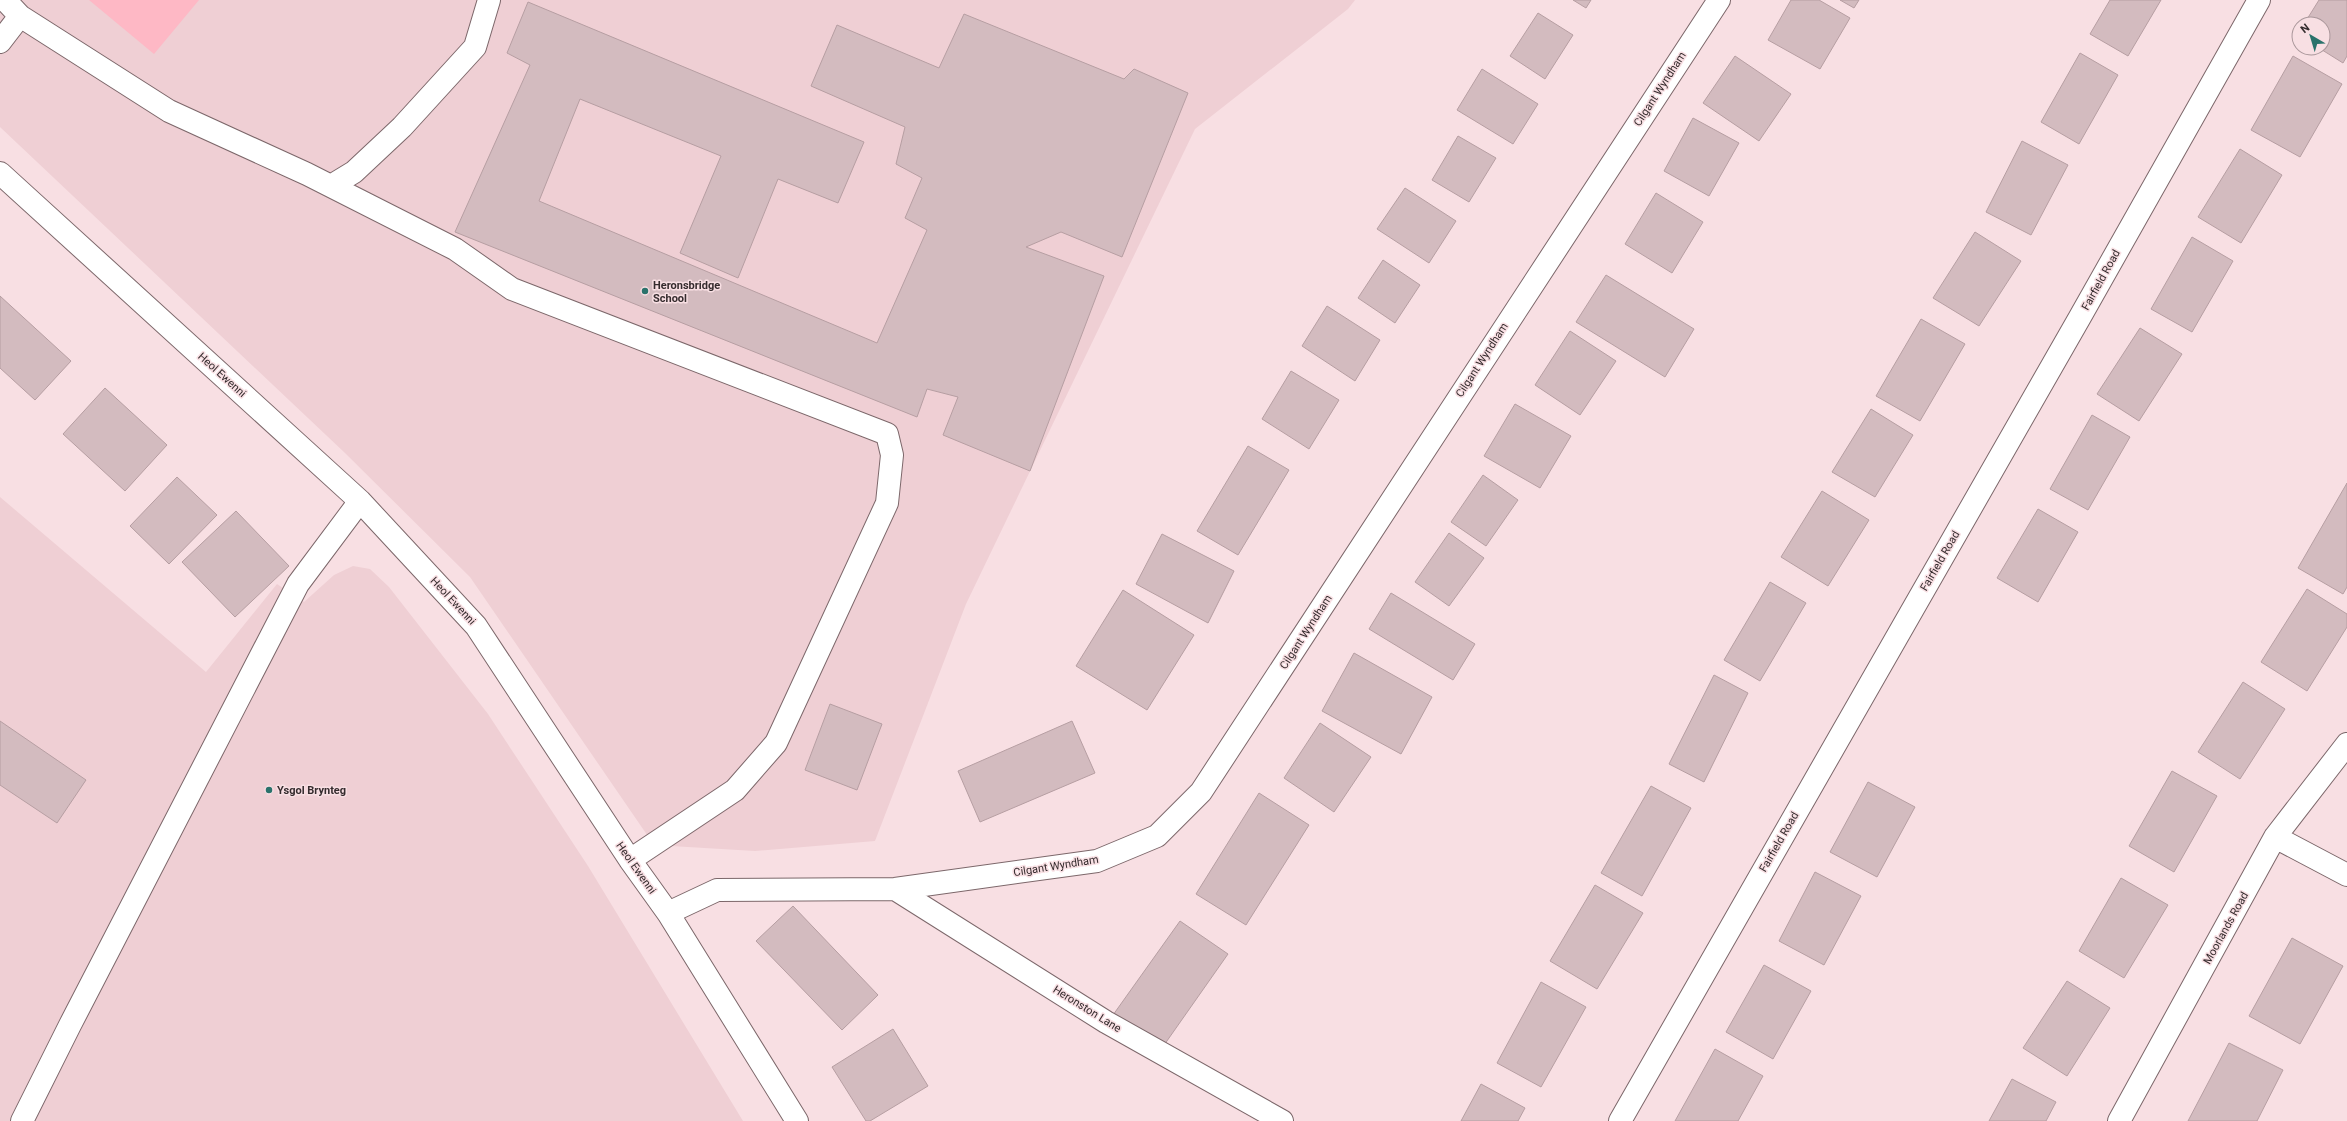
<svg xmlns="http://www.w3.org/2000/svg" width="2347" height="1121" viewBox="0 0 2347 1121" font-family="Roboto,sans-serif">
  <rect width="100%" height="100%" fill="#f8dfe3"/>
  <path fill="#efcfd4" d="M 0,0 L 1355,0 L 1348,9 L 1195,129 L 966,604 L 875,841 L 755,851 L 654,845 L 470,577 L 345,453 L 0,127 Z
    M 0,497 L 206,672 L 277,584 L 304,602 L 334,575 L 353,566 L 370,569 L 389,587 L 488,714 L 588,866 L 743,1121 L 0,1121 Z"/>
  <path fill="#feb8c5" d="M 89,0 L 199,0 L 154,54 Z"/>
  <path fill="#d3bbbf" stroke="#b69ea2" d="M 1573,0 L 1591,0 L 1586,8 Z
    M 1791,0 L 1819,0 L 1850,18 L 1820,69 L 1768,40 Z
    M 1840,0 L 1859,0 L 1854,8 Z
    M 2110,0 L 2161,0 L 2128,56 L 2090,34 Z
    M 2319,0 L 2347,0 L 2347,56 L 2343,63 L 2319,48 L 2323,48 L 2323,24 L 2304,24 Z
    M 528,2 L 864,142 L 838,203 L 778,179 L 738,278 L 680,253 L 721,156 L 580,99 L 539,201 L 877,343 L 927,230 L 905,218 L 922,178 L 896,164 L 905,127 L 811,86 L 837,25 L 939,68 L 964,14 L 1124,79 L 1134,69 L 1188,93 L 1122,257 L 1061,232 L 1026,247 L 1104,276 L 1030,471 L 943,435 L 958,397 L 927,389 L 917,417 L 455,232 L 530,65 L 507,53 Z
    M 1538,13 L 1573,35 L 1545,79 L 1510,56 Z
    M 2080,53 L 2118,75 L 2079,144 L 2041,122 Z
    M 1735,56 L 1791,94 L 1759,141 L 1703,103 Z
    M 2293,56 L 2342,84 L 2300,157 L 2251,130 Z
    M 1482,69 L 1538,104 L 1513,144 L 1457,110 Z
    M 1693,118 L 1739,143 L 1709,196 L 1664,171 Z
    M 1458,136 L 1496,158 L 1469,202 L 1432,180 Z
    M 2022,141 L 2068,165 L 2031,235 L 1986,212 Z
    M 2240,149 L 2282,175 L 2241,243 L 2198,217 Z
    M 1405,188 L 1456,221 L 1429,263 L 1377,229 Z
    M 1656,193 L 1703,222 L 1672,273 L 1625,244 Z
    M 1975,232 L 2021,261 L 1979,326 L 1933,298 Z
    M 2192,237 L 2233,261 L 2192,332 L 2151,309 Z
    M 1383,260 L 1420,285 L 1395,323 L 1358,298 Z
    M 1606,275 L 1694,329 L 1665,377 L 1576,322 Z
    M 0,296 L 71,361 L 35,400 L 0,368 Z
    M 1327,306 L 1380,340 L 1355,381 L 1302,346 Z
    M 1921,319 L 1965,344 L 1920,421 L 1876,396 Z
    M 2140,328 L 2182,354 L 2139,421 L 2097,394 Z
    M 1570,331 L 1616,361 L 1580,415 L 1535,385 Z
    M 1291,371 L 1339,400 L 1309,449 L 1262,419 Z
    M 105,388 L 167,445 L 125,491 L 63,434 Z
    M 1515,404 L 1571,436 L 1540,488 L 1484,456 Z
    M 1871,409 L 1913,435 L 1875,497 L 1832,472 Z
    M 2092,415 L 2130,437 L 2088,510 L 2050,489 Z
    M 1248,446 L 1289,470 L 1238,555 L 1197,531 Z
    M 1483,475 L 1518,500 L 1486,546 L 1451,522 Z
    M 177,477 L 217,515 L 169,564 L 130,526 Z
    M 2347,483 L 2347,587 L 2343,594 L 2298,568 Z
    M 1822,491 L 1869,520 L 1828,586 L 1781,557 Z
    M 2038,509 L 2078,532 L 2038,602 L 1997,578 Z
    M 236,511 L 289,566 L 235,617 L 182,562 Z
    M 1449,533 L 1484,558 L 1449,606 L 1415,582 Z
    M 1162,534 L 1234,571 L 1208,623 L 1136,584 Z
    M 1770,582 L 1806,603 L 1760,681 L 1724,660 Z
    M 2307,589 L 2347,614 L 2347,627 L 2307,691 L 2261,662 Z
    M 1123,590 L 1194,635 L 1147,710 L 1076,666 Z
    M 1391,593 L 1475,644 L 1453,680 L 1369,629 Z
    M 1354,653 L 1432,697 L 1401,754 L 1322,711 Z
    M 1714,675 L 1748,693 L 1704,782 L 1669,764 Z
    M 2243,682 L 2285,709 L 2240,779 L 2198,752 Z
    M 830,704 L 882,724 L 857,790 L 805,770 Z
    M 0,721 L 86,780 L 57,823 L 0,785 Z
    M 1072,721 L 1095,773 L 980,822 L 958,771 Z
    M 1320,723 L 1371,757 L 1334,812 L 1284,778 Z
    M 2172,771 L 2217,796 L 2174,872 L 2129,846 Z
    M 1868,782 L 1915,807 L 1877,877 L 1830,852 Z
    M 1651,786 L 1691,808 L 1642,896 L 1601,873 Z
    M 1259,793 L 1309,825 L 1246,925 L 1196,894 Z
    M 1815,872 L 1861,896 L 1824,965 L 1779,941 Z
    M 2121,878 L 2168,905 L 2124,978 L 2079,951 Z
    M 1595,885 L 1643,913 L 1597,989 L 1550,961 Z
    M 793,906 L 878,995 L 842,1030 L 756,941 Z
    M 1180,921 L 1228,954 L 1162,1048 L 1113,1015 Z
    M 2292,938 L 2343,966 L 2300,1044 L 2249,1016 Z
    M 1764,965 L 1811,991 L 1773,1059 L 1726,1032 Z
    M 2067,981 L 2110,1008 L 2067,1076 L 2023,1048 Z
    M 1541,982 L 1586,1007 L 1541,1087 L 1497,1063 Z
    M 893,1029 L 928,1086 L 870,1121 L 866,1121 L 832,1067 Z
    M 2229,1043 L 2283,1070 L 2257,1121 L 2188,1121 Z
    M 1715,1049 L 1763,1076 L 1738,1121 L 1675,1121 Z
    M 2012,1079 L 2056,1102 L 2046,1121 L 1989,1121 Z
    M 1481,1084 L 1525,1108 L 1518,1121 L 1461,1121 Z"/>
  <g fill="none" stroke-linecap="round" stroke-linejoin="round">
    <g stroke="#7c676a" stroke-width="24">
      <path id="minor" d="M 20,16 L 169,111 L 307,174 L 455,249 L 512,289 L 887,434 L 892,455 L 887,503 L 776,743 L 735,790 L 630,860
        M 0,42 L 20,16 L 5,0
        M 0,173 L 360,501 L 476,626 L 630,860 L 668,913 L 797,1121
        M 331,186 L 354,172 L 402,127 L 475,47 L 489,0
        M 2275,837 L 2347,875
        M 895,889 L 1106,1022 L 1282,1121
        M 668,913 L 717,890 L 895,889 L 1097,861 L 1157,836 L 1201,792 L 1719,0
        M 22,1121 L 70,1025 L 298,584 L 360,501
        M 1620,1121 L 2080,317 L 2259,0
        M 2119,1121 L 2275,837 L 2347,744"/>
    </g>
    <use href="#minor" stroke="#fff" stroke-width="22"/>
  </g>
  <g fill="#2a726b" stroke="#f8dfe3" stroke-width="1.5">
    <circle cx="645" cy="291" r="4"/>
    <circle cx="269" cy="790" r="4"/>
  </g>
  <g text-anchor="middle" dominant-baseline="central" stroke-width="3" stroke-linejoin="round" paint-order="stroke">
    <g font-size="11" fill="#352c2e" stroke="#f8dfe3">
      <text transform="translate(1660 89) rotate(-57)">Cilgant Wyndham</text>
      <text transform="translate(2101 280) rotate(-61)">Fairfield Road</text>
      <text transform="translate(1482 360) rotate(-57)">Cilgant Wyndham</text>
      <text transform="translate(222 375) rotate(42)">Heol Ewenni</text>
      <text transform="translate(1940 561) rotate(-60)">Fairfield Road</text>
      <text transform="translate(453 601) rotate(47)">Heol Ewenni</text>
      <text transform="translate(1306 632) rotate(-57)">Cilgant Wyndham</text>
      <text transform="translate(1779 842) rotate(-60)">Fairfield Road</text>
      <text transform="translate(1056 866) rotate(-9)">Cilgant Wyndham</text>
      <text transform="translate(636 868) rotate(55)">Heol Ewenni</text>
      <text transform="translate(2226 928) rotate(-61)">Moorlands Road</text>
      <text transform="translate(1087 1009) rotate(32)">Heronston Lane</text>
    </g>
    <g font-size="11" font-weight="bold" fill="#352c2e" stroke="#f8dfe3" text-anchor="start">
      <text x="653" y="285">Heronsbridge<tspan x="653" dy="13">School</tspan></text>
      <text x="277" y="790">Ysgol Brynteg</text>
    </g>
  </g>
  <g transform="translate(2311 36) rotate(322)"><circle r="19" fill="#f8dfe3" stroke="#aa979b"/>
  <path d="M0-3L7 15L0 10L-7 15Z" fill="#2a726b"/>
  <text y="-6" font-size="11" font-weight="bold" text-anchor="middle" fill="#352c2e">N</text>
  </g>
</svg>
